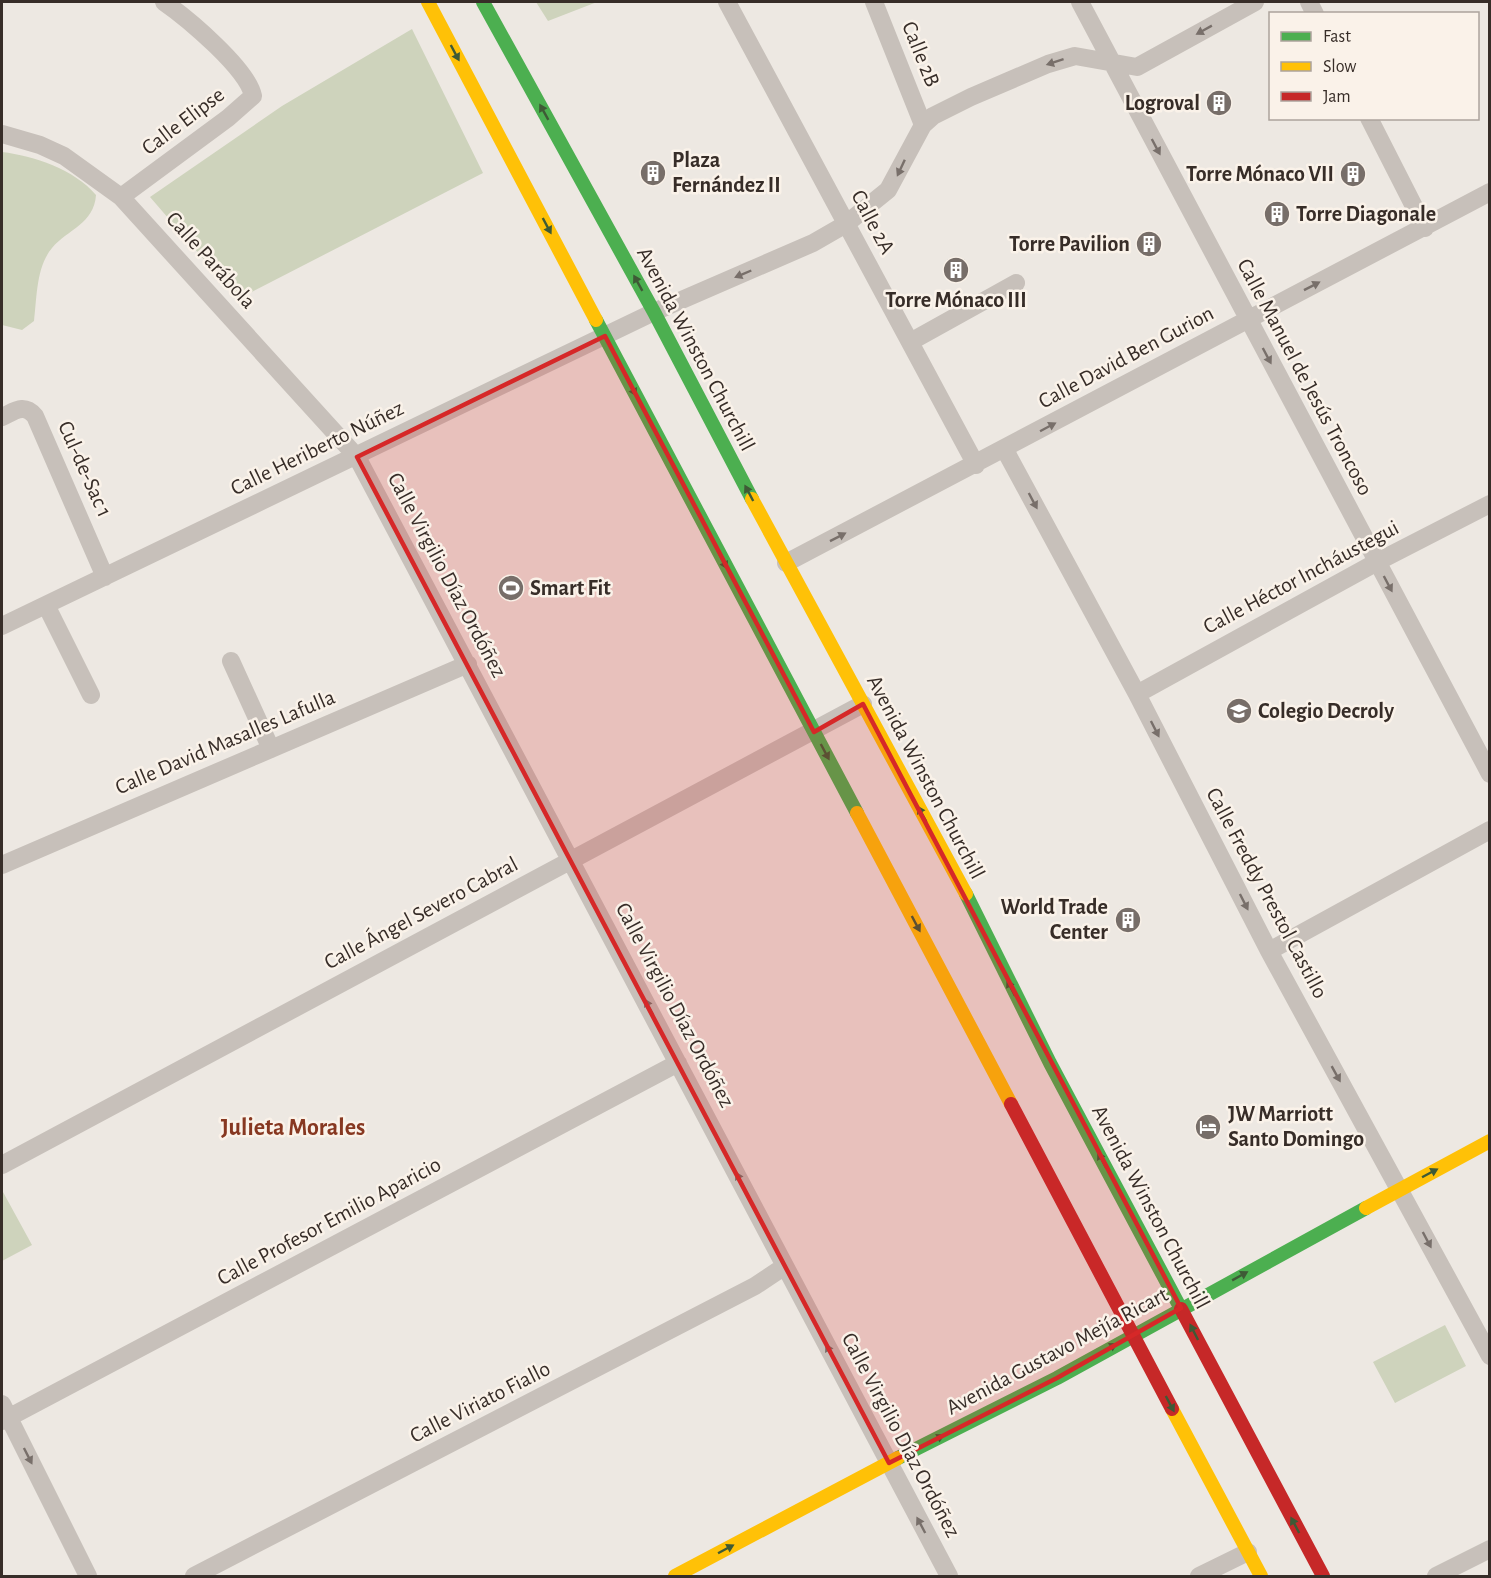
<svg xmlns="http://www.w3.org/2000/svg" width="1491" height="1578" viewBox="0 0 1491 1578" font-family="'Alegreya Sans',sans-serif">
  <rect width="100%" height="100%" fill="#ede8e2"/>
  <path fill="#ced3bc" d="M 536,2 L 597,2 L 548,21 Z
    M 412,29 L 483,173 L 238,299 L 150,197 L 282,106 Z
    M 2,152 C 34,156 74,169 96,195 C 94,224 68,229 52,248 C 36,267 37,298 34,321 L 22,330 L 2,325 Z
    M 3,1192 L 32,1245 L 2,1261 L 2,1193 Z
    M 1445,1325 L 1466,1366 L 1395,1403 L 1373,1362 Z"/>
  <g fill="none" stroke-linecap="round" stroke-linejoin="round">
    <path stroke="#c7c0ba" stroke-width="18" d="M 727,2 L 976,465
      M 874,2 L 923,125
      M 1080,2 L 1490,774
      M 1309,2 L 1315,14
      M 1369,118 L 1425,228
      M 2,134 L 40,145 L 64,156 L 121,197 L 357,457 L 949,1576
      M 121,197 L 228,118 L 253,96 C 248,69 187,18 164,2
      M 910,342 L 1016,283
      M 2,417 C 15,411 24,403 35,416 L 105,577
      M 1005,450 L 1137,694 L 1269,951 L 1490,1356
      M 786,563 L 1490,192
      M 46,605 L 91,695
      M 2,626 L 654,312 L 813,243 L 846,224 L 888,190 L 923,125 L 933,116 L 971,97 L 1048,64 L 1075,56 L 1137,67 L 1255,2
      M 231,661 L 271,749
      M 1137,694 L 1377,562 L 1490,504
      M 2,865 L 468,664
      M 1269,951 L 1490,830
      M 2,1165 L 863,704
      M 2,1404 L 88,1576
      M 2,1421 L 678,1063
      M 194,1576 L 755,1286 L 785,1266
      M 1199,1576 L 1248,1552
      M 1436,1576 L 1490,1549"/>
    <path stroke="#4caf50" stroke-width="14" d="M 483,2 L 654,312 L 752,499
      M 596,320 L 857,813
      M 966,894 L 1050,1063 L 1181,1309
      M 898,1458 L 1057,1378 L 1366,1208"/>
    <path stroke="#ffc107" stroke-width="14" d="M 428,2 L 596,320
      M 752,499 L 966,894
      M 857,813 L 1011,1104
      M 1366,1208 L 1490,1141
      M 1172,1409 L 1261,1576
      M 675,1576 L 898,1458"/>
    <path stroke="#c62828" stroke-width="14" d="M 1011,1104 L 1172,1409
      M 1181,1309 L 1323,1576"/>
  </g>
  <defs><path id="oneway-solid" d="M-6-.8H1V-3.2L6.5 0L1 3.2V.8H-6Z" transform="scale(1.5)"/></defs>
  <g fill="#786f6a">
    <use href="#oneway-solid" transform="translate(1204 30) rotate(151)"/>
    <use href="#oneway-solid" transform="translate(1055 62) rotate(162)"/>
    <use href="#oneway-solid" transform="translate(1156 147) rotate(62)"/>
    <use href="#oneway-solid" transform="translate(901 168) rotate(115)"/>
    <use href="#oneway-solid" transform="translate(743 274) rotate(157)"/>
    <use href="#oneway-solid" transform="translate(1312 286) rotate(-27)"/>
    <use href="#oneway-solid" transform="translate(1267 356) rotate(62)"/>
    <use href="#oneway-solid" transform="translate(1048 427) rotate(-28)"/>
    <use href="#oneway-solid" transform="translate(1033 501) rotate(62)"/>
    <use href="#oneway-solid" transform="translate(838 537) rotate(-27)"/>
    <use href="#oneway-solid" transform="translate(1388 584) rotate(62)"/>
    <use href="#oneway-solid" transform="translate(1155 729) rotate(63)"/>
    <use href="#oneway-solid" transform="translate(1244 902) rotate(63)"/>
    <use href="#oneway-solid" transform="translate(649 1007) rotate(-118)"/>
    <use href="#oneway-solid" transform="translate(1336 1074) rotate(61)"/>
    <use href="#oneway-solid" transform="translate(740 1180) rotate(-118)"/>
    <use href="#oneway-solid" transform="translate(1427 1240) rotate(62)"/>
    <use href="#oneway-solid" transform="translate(830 1352) rotate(-118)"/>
    <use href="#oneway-solid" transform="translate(28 1456) rotate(63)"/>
    <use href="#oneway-solid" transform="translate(921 1525) rotate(-118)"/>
  </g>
  <g fill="#3e5a36">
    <use href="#oneway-solid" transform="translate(455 53) rotate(62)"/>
    <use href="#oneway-solid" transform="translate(544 112) rotate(-119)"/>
    <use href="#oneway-solid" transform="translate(547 226) rotate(62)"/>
    <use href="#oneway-solid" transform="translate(638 283) rotate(-119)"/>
    <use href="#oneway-solid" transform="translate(632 388) rotate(62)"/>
    <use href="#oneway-solid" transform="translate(749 493) rotate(-118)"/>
    <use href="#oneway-solid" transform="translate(723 561) rotate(62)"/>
    <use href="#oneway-solid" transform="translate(825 752) rotate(62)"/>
    <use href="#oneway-solid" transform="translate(922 814) rotate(-119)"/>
    <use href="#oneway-solid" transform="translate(916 924) rotate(62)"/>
    <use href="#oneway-solid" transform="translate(1011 988) rotate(-117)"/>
    <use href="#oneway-solid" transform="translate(1102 1160) rotate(-118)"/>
    <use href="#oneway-solid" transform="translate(1430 1173) rotate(-28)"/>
    <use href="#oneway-solid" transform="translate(1240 1276) rotate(-29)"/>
    <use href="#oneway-solid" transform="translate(1194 1332) rotate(-117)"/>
    <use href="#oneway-solid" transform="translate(1109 1348) rotate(-30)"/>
    <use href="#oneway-solid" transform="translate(1170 1404) rotate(62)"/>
    <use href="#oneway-solid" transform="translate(936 1439) rotate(-27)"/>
    <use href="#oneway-solid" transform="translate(1295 1525) rotate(-118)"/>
    <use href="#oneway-solid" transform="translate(726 1549) rotate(-28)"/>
  </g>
  <path fill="#d62828" fill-opacity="0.2" stroke="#d62828" stroke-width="4.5" stroke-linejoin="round" d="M 605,336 L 814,732 L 863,704 L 1181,1308 L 1057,1378 L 889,1463 L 357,457 Z"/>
  <defs>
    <g id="building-disc" transform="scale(1.35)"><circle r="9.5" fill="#776e69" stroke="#faf2e9"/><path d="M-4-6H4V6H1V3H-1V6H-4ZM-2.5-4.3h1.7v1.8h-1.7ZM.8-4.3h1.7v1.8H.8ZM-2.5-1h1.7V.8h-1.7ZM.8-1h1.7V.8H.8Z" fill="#fff"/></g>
    <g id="stadium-disc" transform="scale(1.35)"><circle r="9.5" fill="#776e69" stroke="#faf2e9"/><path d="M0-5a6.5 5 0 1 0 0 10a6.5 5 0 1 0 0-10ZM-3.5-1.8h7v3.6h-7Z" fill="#fff"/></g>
    <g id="school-disc" transform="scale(1.35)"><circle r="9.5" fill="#776e69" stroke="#faf2e9"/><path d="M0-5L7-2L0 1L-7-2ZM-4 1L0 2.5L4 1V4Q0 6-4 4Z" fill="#fff"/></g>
    <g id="hotel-disc" transform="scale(1.35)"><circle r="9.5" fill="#776e69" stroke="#faf2e9"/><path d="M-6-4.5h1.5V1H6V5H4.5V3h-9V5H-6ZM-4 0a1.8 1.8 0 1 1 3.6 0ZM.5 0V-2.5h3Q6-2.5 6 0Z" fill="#fff"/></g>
  </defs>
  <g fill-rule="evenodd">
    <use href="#building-disc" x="1219" y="103"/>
    <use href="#building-disc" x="653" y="173"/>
    <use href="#building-disc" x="1353" y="174"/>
    <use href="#building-disc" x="1277" y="214"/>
    <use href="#building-disc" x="1149" y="244"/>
    <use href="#building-disc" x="956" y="270"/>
    <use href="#stadium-disc" x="511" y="588"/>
    <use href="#school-disc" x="1239" y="711"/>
    <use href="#building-disc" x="1128" y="920"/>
    <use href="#hotel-disc" x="1208" y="1127"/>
  </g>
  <g text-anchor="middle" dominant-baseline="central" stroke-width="5" stroke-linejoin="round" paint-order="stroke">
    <g font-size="22" fill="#372d28" stroke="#faf2e9">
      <text transform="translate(921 54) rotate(68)">Calle 2B</text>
      <text transform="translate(183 121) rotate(-37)">Calle Elipse</text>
      <text transform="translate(873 222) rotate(62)">Calle 2A</text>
      <text transform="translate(211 260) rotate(48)">Calle Parábola</text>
      <text transform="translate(696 349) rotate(62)">Avenida Winston Churchill</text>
      <text transform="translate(1126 357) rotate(-28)">Calle David Ben Gurion</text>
      <text transform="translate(1305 377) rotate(62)">Calle Manuel de Jesús Troncoso</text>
      <text transform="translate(317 448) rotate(-26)">Calle Heriberto Núñez</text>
      <text transform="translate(85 469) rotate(66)">Cul-de-Sac 1</text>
      <text transform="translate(447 575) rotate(62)">Calle Virgilio Díaz Ordóñez</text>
      <text transform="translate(1301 577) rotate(-28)">Calle Héctor Incháustegui</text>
      <text transform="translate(225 742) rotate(-23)">Calle David Masalles Lafulla</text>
      <text transform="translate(926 777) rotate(62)">Avenida Winston Churchill</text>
      <text transform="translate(1267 893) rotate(62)">Calle Freddy Prestol Castillo</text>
      <text transform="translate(421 913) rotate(-28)">Calle Ángel Severo Cabral</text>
      <text transform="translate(675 1005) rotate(62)">Calle Virgilio Díaz Ordóñez</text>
      <text transform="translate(1151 1207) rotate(62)">Avenida Winston Churchill</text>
      <text transform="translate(329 1221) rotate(-28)">Calle Profesor Emilio Aparicio</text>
      <text transform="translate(1057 1351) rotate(-28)">Avenida Gustavo Mejía Ricart</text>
      <text transform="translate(480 1402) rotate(-27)">Calle Viriato Fiallo</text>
      <text transform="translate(901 1435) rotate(62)">Calle Virgilio Díaz Ordóñez</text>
    </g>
    <g font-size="22" font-weight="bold" fill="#372d28" stroke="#faf2e9" text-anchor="start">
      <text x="1200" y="103" text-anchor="end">Logroval</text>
      <text x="672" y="160">Plaza<tspan x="672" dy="25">Fernández II</tspan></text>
      <text x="1334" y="174" text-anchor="end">Torre Mónaco VII</text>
      <text x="1296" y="214">Torre Diagonale</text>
      <text x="1130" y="244" text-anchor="end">Torre Pavilion</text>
      <text x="956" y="300" text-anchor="middle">Torre Mónaco III</text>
      <text x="530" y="588">Smart Fit</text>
      <text x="1258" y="711">Colegio Decroly</text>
      <text x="1108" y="907" text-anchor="end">World Trade<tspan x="1108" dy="25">Center</tspan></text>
      <text x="1228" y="1114">JW Marriott<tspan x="1228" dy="25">Santo Domingo</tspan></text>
    </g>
    <g font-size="24" font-weight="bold" fill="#873821" stroke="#faf2e9">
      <text x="293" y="1128">Julieta Morales</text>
    </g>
  </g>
  <rect width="1491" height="1578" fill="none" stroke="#372d28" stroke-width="6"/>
  <rect x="1269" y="12" width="210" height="108" fill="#faf2e9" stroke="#aca39c" stroke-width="1.5"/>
  <rect x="1281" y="32" width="30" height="9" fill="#4caf50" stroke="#aca39c" stroke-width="1.5"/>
  <text x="1323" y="42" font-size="18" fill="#372d28">Fast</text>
  <rect x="1281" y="62" width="30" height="9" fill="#ffc107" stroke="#aca39c" stroke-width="1.5"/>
  <text x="1323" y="72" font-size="18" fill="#372d28">Slow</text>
  <rect x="1281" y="92" width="30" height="9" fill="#c62828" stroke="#aca39c" stroke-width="1.5"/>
  <text x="1323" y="102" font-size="18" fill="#372d28">Jam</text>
</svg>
